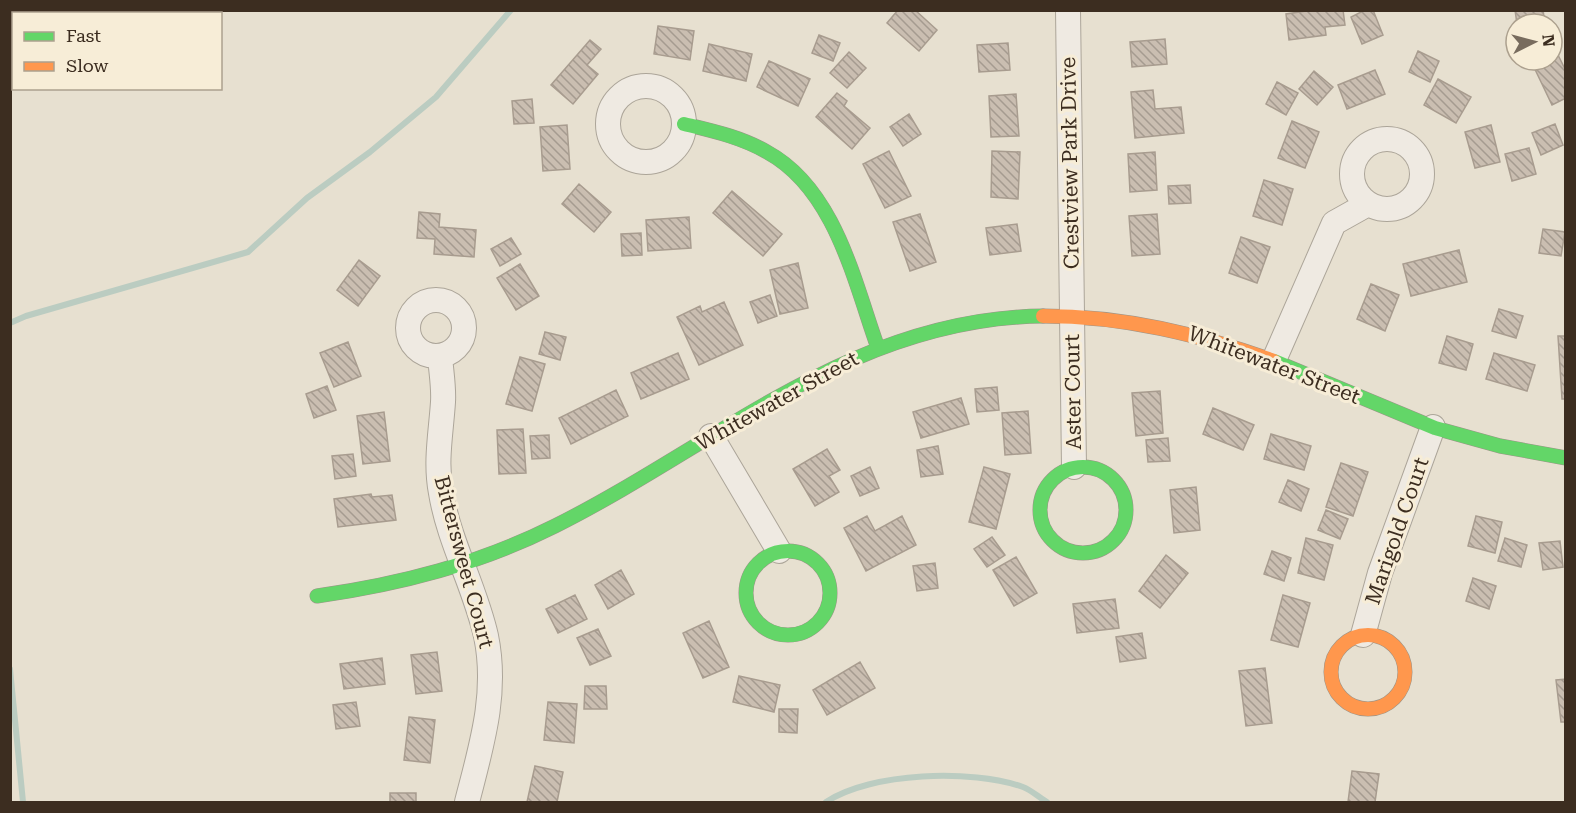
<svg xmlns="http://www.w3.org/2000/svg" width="1576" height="813" viewBox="0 0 1576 813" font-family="'Roboto Serif',serif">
  <defs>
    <pattern id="building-back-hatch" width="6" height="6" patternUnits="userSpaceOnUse" patternTransform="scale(1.5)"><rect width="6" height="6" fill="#cabeb1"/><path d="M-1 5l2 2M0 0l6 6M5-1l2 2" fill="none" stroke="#a59b90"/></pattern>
  </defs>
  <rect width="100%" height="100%" fill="#e7e0d0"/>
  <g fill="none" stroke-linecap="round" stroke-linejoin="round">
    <path stroke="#bbccc1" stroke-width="6" d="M 10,323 L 26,316 L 248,252 L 307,198 L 370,152 L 436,97 L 511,10
      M 10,669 L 23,802
      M 826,802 C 871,772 972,769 1023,787 C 1031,790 1040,798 1047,802"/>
  </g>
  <path fill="url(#building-back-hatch)" stroke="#a89c8f" stroke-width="1.5" d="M 898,10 L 915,10 L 937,30 L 919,51 L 887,23 Z
    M 1313,10 L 1343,10 L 1345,25 L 1325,27 L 1326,35 L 1289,40 L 1286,14 Z
    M 1365,10 L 1373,10 L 1383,35 L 1362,44 L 1351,17 Z
    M 1515,10 L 1543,10 L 1545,24 L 1517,24 Z
    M 658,26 L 694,31 L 690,60 L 654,54 Z
    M 819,35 L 840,43 L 833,61 L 812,53 Z
    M 1165,39 L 1167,64 L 1132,67 L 1130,42 Z
    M 590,40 L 601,49 L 587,65 L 598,74 L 573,104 L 551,85 Z
    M 1008,43 L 1010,70 L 979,72 L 977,45 Z
    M 709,44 L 752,54 L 746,81 L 703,71 Z
    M 1555,49 L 1566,71 L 1566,98 L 1552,105 L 1531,61 L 1552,60 L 1552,51 Z
    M 1418,51 L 1439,61 L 1430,82 L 1409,72 Z
    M 849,52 L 866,68 L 847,88 L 830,73 Z
    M 769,61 L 810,79 L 798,106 L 757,87 Z
    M 1375,70 L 1385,94 L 1347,109 L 1338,85 Z
    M 1314,71 L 1333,87 L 1317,105 L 1299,89 Z
    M 1438,79 L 1471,97 L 1456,123 L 1424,105 Z
    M 1277,82 L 1298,93 L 1286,115 L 1266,104 Z
    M 1153,90 L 1155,109 L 1181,107 L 1184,133 L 1135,138 L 1131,92 Z
    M 837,93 L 847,101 L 844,106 L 870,128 L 852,149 L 816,117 Z
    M 1016,94 L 1019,136 L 991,137 L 989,96 Z
    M 532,99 L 534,123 L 514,124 L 512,101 Z
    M 909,114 L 921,134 L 903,146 L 890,127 Z
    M 1292,121 L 1319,132 L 1305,168 L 1278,158 Z
    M 1555,124 L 1563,145 L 1541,155 L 1532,133 Z
    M 567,125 L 570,169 L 543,171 L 540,127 Z
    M 1491,125 L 1500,162 L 1475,168 L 1465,132 Z
    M 1529,148 L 1536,174 L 1512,181 L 1505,154 Z
    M 889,151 L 911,196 L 885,208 L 863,164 Z
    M 992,151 L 1020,152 L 1018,199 L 991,197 Z
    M 1155,152 L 1157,190 L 1130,192 L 1128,154 Z
    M 1264,180 L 1293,189 L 1282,225 L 1253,216 Z
    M 579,184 L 611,212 L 594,232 L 562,204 Z
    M 1190,185 L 1191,203 L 1169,204 L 1168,186 Z
    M 732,191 L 782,234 L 763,256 L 713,213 Z
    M 419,212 L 440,214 L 439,227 L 476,230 L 474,257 L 434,254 L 435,239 L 417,238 Z
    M 920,214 L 936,262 L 910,271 L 893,222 Z
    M 1157,214 L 1160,254 L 1132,256 L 1129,216 Z
    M 689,217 L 691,248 L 648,251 L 646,220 Z
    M 1017,224 L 1021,251 L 990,255 L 986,228 Z
    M 1543,229 L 1565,232 L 1561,256 L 1539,253 Z
    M 641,233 L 642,255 L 622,256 L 621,234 Z
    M 1241,237 L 1270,247 L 1257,283 L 1229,273 Z
    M 511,238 L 521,254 L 500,266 L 491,249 Z
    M 1459,250 L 1467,282 L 1411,296 L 1403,264 Z
    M 359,260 L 380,276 L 358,306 L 337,290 Z
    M 798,263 L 808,308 L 780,314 L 770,270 Z
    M 520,264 L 539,296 L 516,310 L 497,278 Z
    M 1371,284 L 1399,295 L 1385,331 L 1357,319 Z
    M 770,295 L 777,316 L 758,323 L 750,302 Z
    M 724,302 L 743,345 L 699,365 L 677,317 L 700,306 L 702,312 Z
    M 1499,309 L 1523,316 L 1516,338 L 1492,331 Z
    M 545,332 L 566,337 L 560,360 L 539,354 Z
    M 1447,336 L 1473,344 L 1466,370 L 1439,363 Z
    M 1558,336 L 1566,336 L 1566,399 L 1562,399 Z
    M 348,342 L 361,376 L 334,387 L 320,353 Z
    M 678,353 L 689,379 L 641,399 L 631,373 Z
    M 1494,353 L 1535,365 L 1527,391 L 1486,379 Z
    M 520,357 L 545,364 L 532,411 L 506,404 Z
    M 327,386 L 336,410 L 314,418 L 306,394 Z
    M 997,387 L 999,410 L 977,412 L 975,389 Z
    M 616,390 L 628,416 L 571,444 L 559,418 Z
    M 1160,391 L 1163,433 L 1136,436 L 1132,393 Z
    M 961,398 L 969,424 L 921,438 L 913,412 Z
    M 1213,408 L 1254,425 L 1243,450 L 1203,434 Z
    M 1028,411 L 1031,453 L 1005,455 L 1002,413 Z
    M 384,412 L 390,461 L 363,464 L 357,416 Z
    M 523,429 L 526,473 L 499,474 L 497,430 Z
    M 1271,434 L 1311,446 L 1304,470 L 1264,459 Z
    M 549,435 L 550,458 L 532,459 L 530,436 Z
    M 1168,438 L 1170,461 L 1148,462 L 1146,440 Z
    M 938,446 L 943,474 L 921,477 L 917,450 Z
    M 827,449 L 840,470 L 829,476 L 839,492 L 815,506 L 793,469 Z
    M 353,454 L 356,476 L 335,479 L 332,456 Z
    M 1341,463 L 1368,472 L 1353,516 L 1326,507 Z
    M 870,467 L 879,488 L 860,496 L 851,476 Z
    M 984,467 L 1010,474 L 996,529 L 969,522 Z
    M 1288,480 L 1309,489 L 1301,511 L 1279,502 Z
    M 1196,487 L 1200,530 L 1174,533 L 1170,490 Z
    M 371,494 L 372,497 L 392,495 L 396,520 L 338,527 L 334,499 Z
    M 1326,510 L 1348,519 L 1340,539 L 1318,530 Z
    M 867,516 L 875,531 L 902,516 L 916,545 L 866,571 L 844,528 Z
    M 1476,516 L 1502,522 L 1495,553 L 1468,546 Z
    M 992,537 L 1005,555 L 987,567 L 974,549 Z
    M 1306,538 L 1333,545 L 1324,580 L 1298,573 Z
    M 1505,538 L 1527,545 L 1521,567 L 1498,561 Z
    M 1560,541 L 1563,567 L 1543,570 L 1539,543 Z
    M 1272,551 L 1291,558 L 1284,581 L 1264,574 Z
    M 1166,555 L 1188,573 L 1160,608 L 1139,591 Z
    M 1016,557 L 1037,593 L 1014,606 L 993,570 Z
    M 935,563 L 938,588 L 917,591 L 913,566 Z
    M 621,570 L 634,594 L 608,609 L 595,585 Z
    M 1473,578 L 1496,586 L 1489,609 L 1466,601 Z
    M 575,595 L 587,619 L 558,633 L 546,609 Z
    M 1283,595 L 1310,603 L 1298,647 L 1271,640 Z
    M 1115,599 L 1119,628 L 1077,633 L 1073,604 Z
    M 709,621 L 729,667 L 703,678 L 683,633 Z
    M 598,629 L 611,656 L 590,665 L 577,638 Z
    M 1142,633 L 1146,658 L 1120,662 L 1116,637 Z
    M 437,652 L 442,691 L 416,694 L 411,655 Z
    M 382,658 L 385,684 L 344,689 L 340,664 Z
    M 860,662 L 875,688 L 827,715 L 813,690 Z
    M 1265,668 L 1272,723 L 1246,726 L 1239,671 Z
    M 739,676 L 780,685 L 774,712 L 733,702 Z
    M 1566,679 L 1566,722 L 1561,722 L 1556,680 Z
    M 585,686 L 606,686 L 607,709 L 584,709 Z
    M 356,702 L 360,726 L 336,729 L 333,705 Z
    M 548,702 L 577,704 L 574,743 L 544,740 Z
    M 779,709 L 798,709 L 797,733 L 779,732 Z
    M 409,717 L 435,720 L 430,763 L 404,760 Z
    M 535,766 L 563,772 L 557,802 L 527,802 Z
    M 1352,771 L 1379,774 L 1375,802 L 1348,802 Z
    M 390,793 L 416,793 L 416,802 L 390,802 Z"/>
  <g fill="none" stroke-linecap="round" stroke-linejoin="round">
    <g stroke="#aca599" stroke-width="26">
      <path id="street" d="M 1068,10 L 1074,467
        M608 124a38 38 0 1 1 76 0a38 38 0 1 1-76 0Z
        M1352 174a35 35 0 1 1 70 0a35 35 0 1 1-70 0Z
        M408 328a28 28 0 1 1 56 0a28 28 0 1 1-56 0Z
        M 440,356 C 441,371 444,387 443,402 C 441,433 435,462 441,493 C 449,542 475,587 486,636 C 498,694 481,747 467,802
        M 1274,360 L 1334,223 L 1368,204
        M 711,436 L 779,551
        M 1363,635 L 1380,573 L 1433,427"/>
    </g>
    <g stroke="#9c9488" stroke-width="15">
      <path id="fast" d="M 684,124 C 713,131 741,137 767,152 C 835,189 854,281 878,348
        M 1274,361 L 1435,428 L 1500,446 L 1566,458
        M1040 510a43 43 0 1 1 86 0a43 43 0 1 1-86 0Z
        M746 593a42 42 0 1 1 84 0a42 42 0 1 1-84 0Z
        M 317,596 C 401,584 479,564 555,526 C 717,445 852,318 1043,316"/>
    </g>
    <g stroke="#9c9488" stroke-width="15">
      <path id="slow" d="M 1043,316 C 1124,316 1198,334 1274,361
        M1331 672a37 37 0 1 1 74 0a37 37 0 1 1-74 0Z"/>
    </g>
    <use href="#street" stroke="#efeae2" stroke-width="24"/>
    <use href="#fast" stroke="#63d668" stroke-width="14"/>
    <use href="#slow" stroke="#ff974d" stroke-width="14"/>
  </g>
  <g text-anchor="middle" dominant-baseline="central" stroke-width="6" stroke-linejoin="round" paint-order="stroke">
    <g font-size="21" fill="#3c2d20" stroke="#f7edd7">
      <text transform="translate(1070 163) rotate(-91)">Crestview Park Drive</text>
      <text transform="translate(1274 365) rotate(21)">Whitewater Street</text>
      <text transform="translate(1073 392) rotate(-91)">Aster Court</text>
      <text transform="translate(777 401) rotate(-29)">Whitewater Street</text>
      <text transform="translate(1397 531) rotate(-71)">Marigold Court</text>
      <text transform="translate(464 562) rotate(75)">Bittersweet Court</text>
    </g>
  </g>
  <rect width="1576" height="813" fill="none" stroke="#3c2d20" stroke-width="24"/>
  <rect x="12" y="12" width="210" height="78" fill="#f7edd7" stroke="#aca08e" stroke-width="1.5"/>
  <rect x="24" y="32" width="30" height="9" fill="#63d668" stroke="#aca08e" stroke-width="1.5"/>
  <text x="66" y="42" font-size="18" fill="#3c2d20">Fast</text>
  <rect x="24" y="62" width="30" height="9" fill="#ff974d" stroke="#aca08e" stroke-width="1.5"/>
  <text x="66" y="72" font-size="18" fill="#3c2d20">Slow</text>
  <g transform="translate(1534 42) rotate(84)"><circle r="28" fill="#f7edd7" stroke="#aca08e" stroke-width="1.5"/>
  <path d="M0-4.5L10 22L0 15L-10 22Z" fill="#786c5e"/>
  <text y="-9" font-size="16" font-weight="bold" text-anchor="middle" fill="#3c2d20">N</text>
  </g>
</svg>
